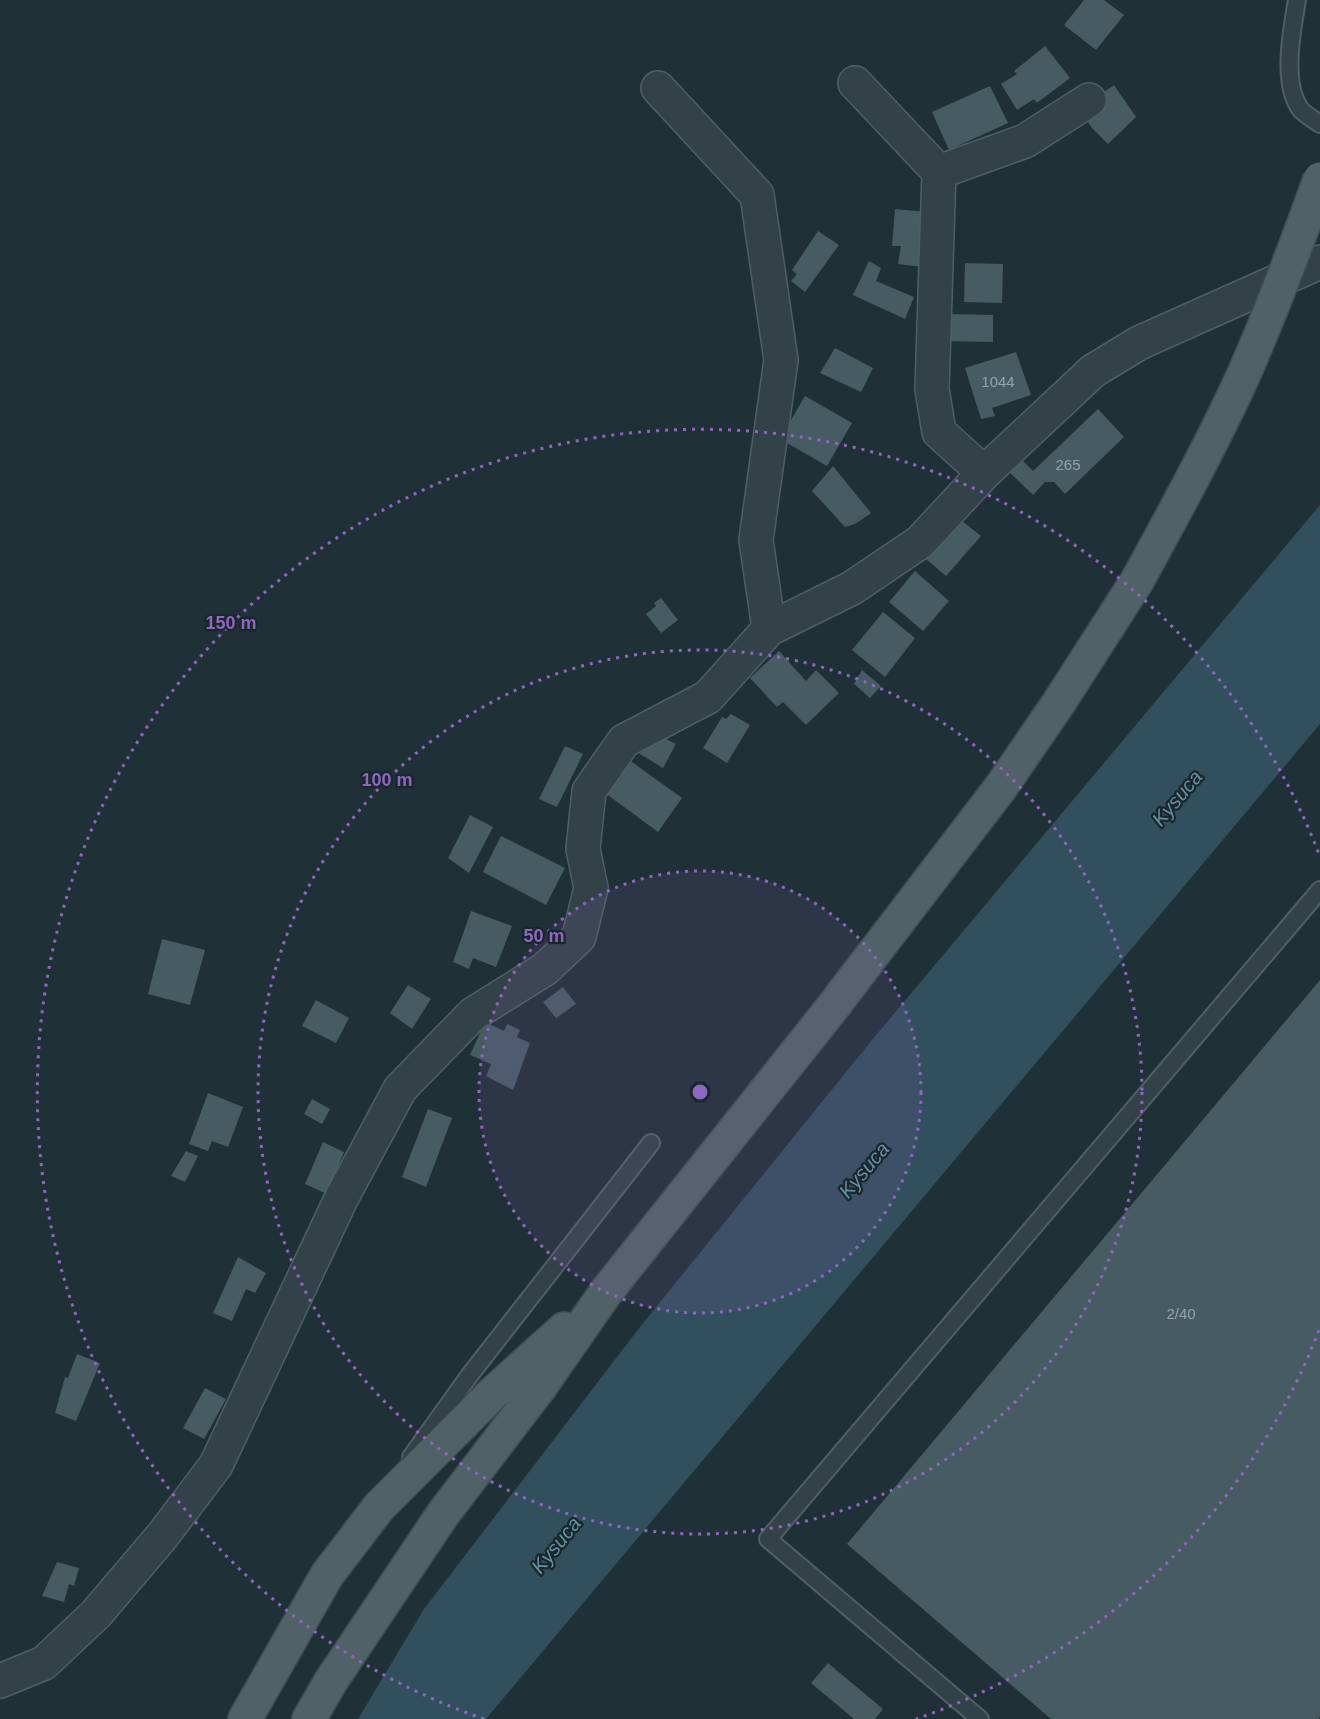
<svg xmlns="http://www.w3.org/2000/svg" width="1320" height="1719" viewBox="0 0 1320 1719" font-family="Arial,sans-serif">
  <rect width="100%" height="100%" fill="#203037"/>
  <path fill="#314f5d" d="M 1320,505 L 1320,724 L 486,1719 L 358,1719 L 424,1609 L 640,1327 L 872,1040 Z"/>
  <path fill="#475b63" d="M 1084,0 L 1104,0 L 1124,15 L 1096,50 L 1064,25 Z
    M 1045,46 L 1070,78 L 1037,103 L 1034,99 L 1017,110 L 1001,84 L 1017,74 L 1014,71 Z
    M 1114,85 L 1136,117 L 1108,144 L 1092,128 L 1079,109 Z
    M 990,86 L 1008,123 L 949,150 L 932,112 Z
    M 895,209 L 927,212 L 923,267 L 898,264 L 901,246 L 892,246 Z
    M 818,231 L 839,245 L 805,292 L 791,281 L 797,274 L 792,270 Z
    M 869,261 L 881,268 L 876,281 L 914,297 L 905,319 L 853,295 Z
    M 965,263 L 1003,264 L 1002,303 L 964,302 Z
    M 946,314 L 993,315 L 993,342 L 946,341 Z
    M 835,348 L 873,368 L 861,392 L 820,373 Z
    M 1016,352 L 1031,395 L 992,408 L 995,416 L 981,419 L 965,368 Z
    M 805,396 L 852,423 L 827,466 L 780,439 Z
    M 1098,409 L 1124,437 L 1065,494 L 1054,482 L 1045,482 L 1033,495 L 1005,468 L 1017,455 L 1033,471 Z
    M 833,466 L 871,513 L 855,524 L 845,527 L 812,491 Z
    M 961,520 L 981,536 L 946,576 L 926,559 Z
    M 915,571 L 949,601 L 923,631 L 889,602 Z
    M 661,598 L 678,620 L 661,633 L 646,614 L 656,606 L 654,603 Z
    M 883,612 L 915,638 L 885,677 L 852,650 Z
    M 779,651 L 806,681 L 816,670 L 839,693 L 806,725 L 783,702 L 777,707 L 750,678 Z
    M 862,670 L 881,686 L 870,698 L 854,684 Z
    M 731,714 L 750,725 L 727,763 L 703,748 L 722,717 L 726,719 Z
    M 652,732 L 676,744 L 663,768 L 640,754 Z
    M 565,746 L 583,754 L 557,807 L 539,799 Z
    M 625,757 L 682,798 L 658,832 L 601,790 Z
    M 470,815 L 493,827 L 469,873 L 448,858 Z
    M 501,836 L 565,868 L 546,905 L 483,872 Z
    M 471,911 L 512,926 L 496,967 L 473,958 L 469,969 L 453,962 Z
    M 162,939 L 205,950 L 190,1005 L 148,994 Z
    M 1320,980 L 1320,1717 L 1318,1719 L 1051,1719 L 847,1544 Z
    M 408,985 L 431,999 L 412,1029 L 390,1013 Z
    M 563,987 L 576,1004 L 556,1018 L 543,1002 Z
    M 316,1000 L 349,1018 L 336,1043 L 302,1026 Z
    M 485,1022 L 504,1031 L 507,1024 L 520,1030 L 517,1037 L 530,1043 L 513,1090 L 486,1076 L 491,1064 L 470,1055 Z
    M 208,1093 L 243,1107 L 228,1147 L 212,1141 L 208,1151 L 189,1144 Z
    M 312,1099 L 330,1109 L 322,1124 L 304,1114 Z
    M 428,1109 L 452,1118 L 426,1187 L 402,1177 Z
    M 323,1142 L 344,1152 L 327,1194 L 305,1184 Z
    M 186,1151 L 198,1156 L 185,1182 L 171,1176 Z
    M 238,1257 L 266,1273 L 255,1293 L 246,1289 L 232,1321 L 213,1313 Z
    M 77,1354 L 100,1363 L 76,1421 L 55,1413 L 65,1377 L 68,1378 Z
    M 205,1388 L 226,1399 L 204,1439 L 183,1428 Z
    M 57,1562 L 79,1568 L 74,1586 L 69,1584 L 64,1602 L 42,1596 Z
    M 828,1663 L 883,1709 L 875,1719 L 854,1719 L 811,1683 Z"/>
  <g fill="none" stroke-linecap="round" stroke-linejoin="round">
    <g stroke="#505f66" stroke-width="20">
      <path id="service" d="M 1297,0 C 1292,30 1281,84 1301,110 C 1306,115 1314,120 1320,124
        M 411,1457 L 469,1376 L 651,1143
        M 980,1719 L 768,1539 L 1320,890"/>
    </g>
    <g stroke="#505f66" stroke-width="36">
      <path id="minor" d="M 855,83 L 939,172 L 932,389 L 939,432 L 984,473
        M 658,88 L 757,195 L 781,360 L 756,540 L 769,629
        M 939,172 L 1025,141 L 1089,100
        M 0,1681 L 44,1663 L 96,1614 L 163,1535 L 216,1465 L 341,1199 L 400,1089 L 473,1014 L 545,969 L 579,937 L 591,888 L 583,849 L 589,791 L 624,741 L 708,697 L 769,629 L 852,588 L 920,542 L 984,473 L 1093,371 L 1139,343 L 1320,262"/>
    </g>
    <g stroke="#3f4d54" stroke-width="36">
      <path id="primary" d="M 245,1719 L 327,1575 L 379,1507 L 491,1395 L 564,1329
        M 309,1719 L 331,1681 L 443,1514 L 540,1387 L 606,1292 L 832,1008 L 1001,787 L 1058,704 L 1137,581"/>
    </g>
    <use href="#service" stroke="#334148" stroke-width="16"/>
    <use href="#minor" stroke="#334148" stroke-width="33"/>
    <use href="#primary" stroke="#516168" stroke-width="33"/>
    <g stroke="#3f4d54" stroke-width="36" stroke-linecap="butt">
      <path id="primary-bridge" d="M 1137,581 C 1172,517 1207,453 1238,387 C 1269,319 1295,249 1320,179"/>
    </g>
    <use href="#primary-bridge" stroke="#516168" stroke-width="33"/>
  </g>
  <circle cx="700" cy="1092" r="221" fill="#8f66c1" fill-opacity=".12"/>
  <g fill="none" stroke="#8f66c1" stroke-width="3" stroke-dasharray="3 6">
    <circle cx="700" cy="1092" r="221"/>
    <circle cx="700" cy="1092" r="442"/>
    <path d="M1319 1330A663 663 0 0 1 916 1719M484 1719A663 663 0 1 1 1319 854"/>
  </g>
  <g text-anchor="middle" dominant-baseline="central" stroke-width="4.5" stroke-linejoin="round" paint-order="stroke">
    <g font-size="15" fill="#94a4ac">
      <text x="998" y="381">1044</text>
      <text x="1068" y="464">265</text>
      <text x="1181" y="1313">2/40</text>
    </g>
    <g font-size="20" font-style="italic" fill="#6592a5" stroke="#19262c">
      <text transform="translate(1177 798) rotate(-50)">Kysuca</text>
      <text transform="translate(864 1170) rotate(-50)">Kysuca</text>
      <text transform="translate(556 1545) rotate(-51)">Kysuca</text>
    </g>
  </g>
  <circle cx="700" cy="1092" r="9" fill="#8f66c1" stroke="#19262c" stroke-width="3"/>
  <g font-size="18" text-anchor="middle" font-weight="bold" fill="#8f66c1" stroke="#19262c" stroke-width="4.5" stroke-linejoin="round" paint-order="stroke">
    <text x="231" y="629">150 m</text>
    <text x="387" y="786">100 m</text>
    <text x="544" y="942">50 m</text>
  </g>
</svg>
